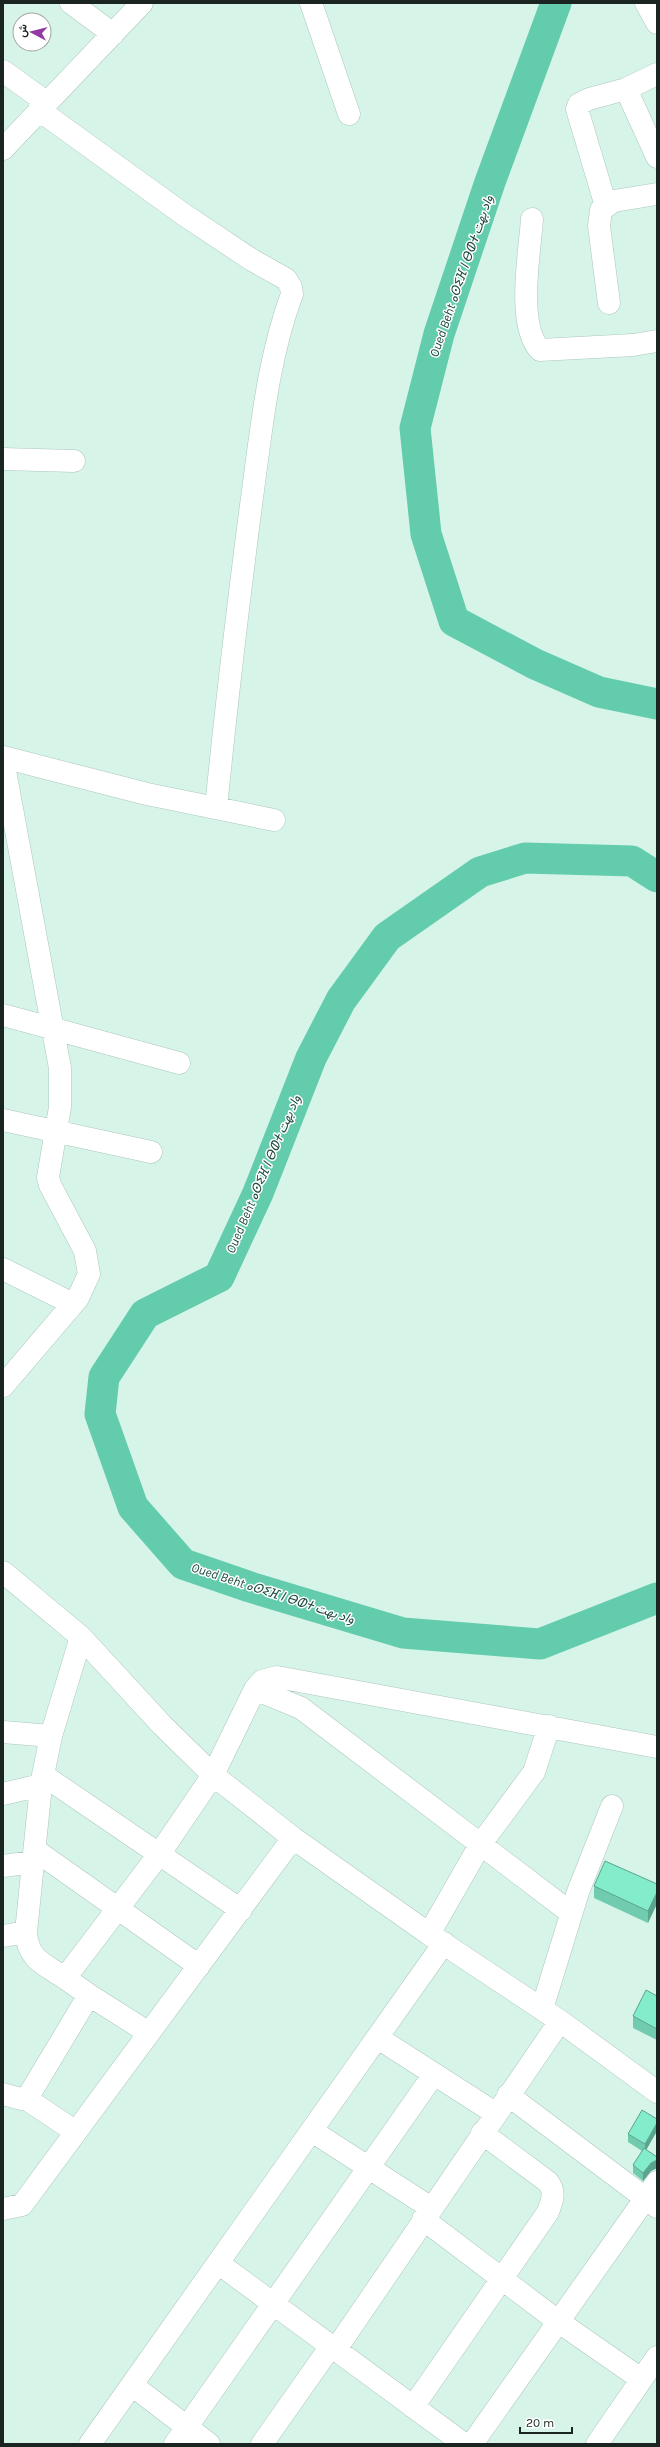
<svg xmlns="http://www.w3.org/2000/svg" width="660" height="2447" viewBox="0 0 660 2447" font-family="Karla,Vazirmatn,'Noto Sans Tifinagh',sans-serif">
  <rect width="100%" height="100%" fill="#d7f4e9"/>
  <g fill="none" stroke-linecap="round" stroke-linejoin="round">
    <path stroke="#62ccac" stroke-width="31" d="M 556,3 L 490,182 L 439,334 L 415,428 L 426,534 L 454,621 L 535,664 L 599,692 L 657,704
      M 657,877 L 632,861 L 525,858 L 480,872 L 387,937 L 341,1000 L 311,1058 L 258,1193 L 219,1277 L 145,1314 L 104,1377 L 100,1414 L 133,1507 L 183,1564 L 250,1587 L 403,1633 L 540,1644 L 657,1598"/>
    <g stroke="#acc7bd" stroke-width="23">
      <path id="minor" d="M 71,3 L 113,34
        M 311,3 L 349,114
        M 646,3 L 657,23
        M 3,71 L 46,102
        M 626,89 L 657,157
        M 39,110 L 183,214 L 252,260 L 286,279 L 291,287 L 292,294 C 267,361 261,434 251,505 C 238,606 226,707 216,808
        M 3,149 L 142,3
        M 606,206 L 577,109 L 579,104 L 589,99 L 626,89 L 657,74
        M 532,219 C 530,251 516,325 540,350 L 633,345 L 657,341
        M 609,303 L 599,226 L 601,210 L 614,201 L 657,194
        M 3,459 L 74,461
        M 3,757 L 147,794 L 274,820
        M 3,760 L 60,1068 L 60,1107 L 48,1177 L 50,1185 L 85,1251 L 89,1274 L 78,1298 L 3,1386
        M 3,1015 L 179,1063
        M 3,1120 L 151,1152
        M 3,1269 L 73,1304
        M 3,1572 L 81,1637 L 162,1725 L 213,1775 L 293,1838 L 429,1934 L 560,2021 L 657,2092
        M 255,1689 L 301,1708 L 571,1913
        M 3,1732 L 51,1736
        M 43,1775 L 241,1910
        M 41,1785 L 26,1932 C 28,1960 44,1964 65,1978
        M 3,1794 L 41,1785 L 51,1736 L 81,1637
        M 35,1850 L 199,1966
        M 3,1866 L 33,1862
        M 429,1934 L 480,1845 L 534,1772 L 549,1726
        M 3,1936 L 26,1932
        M 89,1995 L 149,2033
        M 542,2009 L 578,1892 L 612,1806
        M 378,2038 L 495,2113
        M 3,2094 L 21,2099 L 29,2095 L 89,1995 L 65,1978 L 160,1853 L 213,1775 L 255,1689 L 262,1681 L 277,1677 L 657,1747
        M 508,2095 L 657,2207
        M 25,2098 L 76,2132
        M 312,2131 L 431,2208
        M 3,2209 L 22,2205 L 293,1838
        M 423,2219 L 559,2322 L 641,2379
        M 218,2263 L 464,2444
        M 336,2349 L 560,2021
        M 132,2385 L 209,2444
        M 413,2407 L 548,2212 C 552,2201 556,2192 548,2182 L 482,2133
        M 90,2444 L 444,1943
        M 175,2444 L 434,2074
        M 262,2444 L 331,2346
        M 472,2444 L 657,2182
        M 597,2444 L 657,2357"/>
    </g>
    <use href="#minor" stroke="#fff" stroke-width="22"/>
  </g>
  <path fill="#70cbaf" d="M 657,1884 L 648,1923 L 594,1898 L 594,1886 Z
    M 657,1996 L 657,2040 L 633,2028 L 633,2016 Z
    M 657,2119 L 657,2131 L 646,2150 L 657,2157 L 657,2168 L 651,2171 L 643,2181 L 633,2173 L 633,2165 L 642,2151 L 628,2142 L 628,2134 Z"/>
  <path fill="#5ba58e" d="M 657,1892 L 657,1904 L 648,1923 L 648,1911 Z
    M 657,2123 L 657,2131 L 645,2152 L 645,2144 Z
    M 657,2160 L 657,2168 L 651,2171 L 643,2181 L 643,2173 L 651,2163 Z"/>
  <path fill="#82eccb" stroke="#5ba58e" d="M 605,1861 L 657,1884 L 657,1892 L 648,1911 L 594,1886 Z
    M 646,1990 L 657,1996 L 657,2029 L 633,2016 Z
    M 642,2110 L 657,2119 L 657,2123 L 645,2144 L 628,2134 Z
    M 644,2148 L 657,2157 L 657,2160 L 651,2163 L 643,2173 L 633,2165 Z"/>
  <g text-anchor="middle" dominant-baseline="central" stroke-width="3" stroke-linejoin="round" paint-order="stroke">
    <g font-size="13" font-style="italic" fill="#1e4b3e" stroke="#fff">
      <text transform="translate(461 276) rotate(-71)">Oued Beht ⴰⵙⵉⴼ ⵏ ⴱⵀⵜ واد بهت</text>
      <text transform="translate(263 1174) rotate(-67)">Oued Beht ⴰⵙⵉⴼ ⵏ ⴱⵀⵜ واد بهت</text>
      <text transform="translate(273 1593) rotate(18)">Oued Beht ⴰⵙⵉⴼ ⵏ ⴱⵀⵜ واد بهت</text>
    </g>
  </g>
  <rect width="660" height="2447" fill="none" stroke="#1a2421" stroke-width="8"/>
  <g transform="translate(32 32) rotate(277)"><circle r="19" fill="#ffffff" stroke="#a3a7a6"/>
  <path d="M0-3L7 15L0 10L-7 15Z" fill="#9439a4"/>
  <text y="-6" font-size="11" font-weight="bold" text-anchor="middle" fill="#1a2421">ش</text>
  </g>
  <path d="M520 2427v6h52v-6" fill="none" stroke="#1a2421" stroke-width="2"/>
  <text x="526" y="2427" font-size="12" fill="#1a2421" stroke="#ffffff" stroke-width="3" paint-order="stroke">20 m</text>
</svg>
